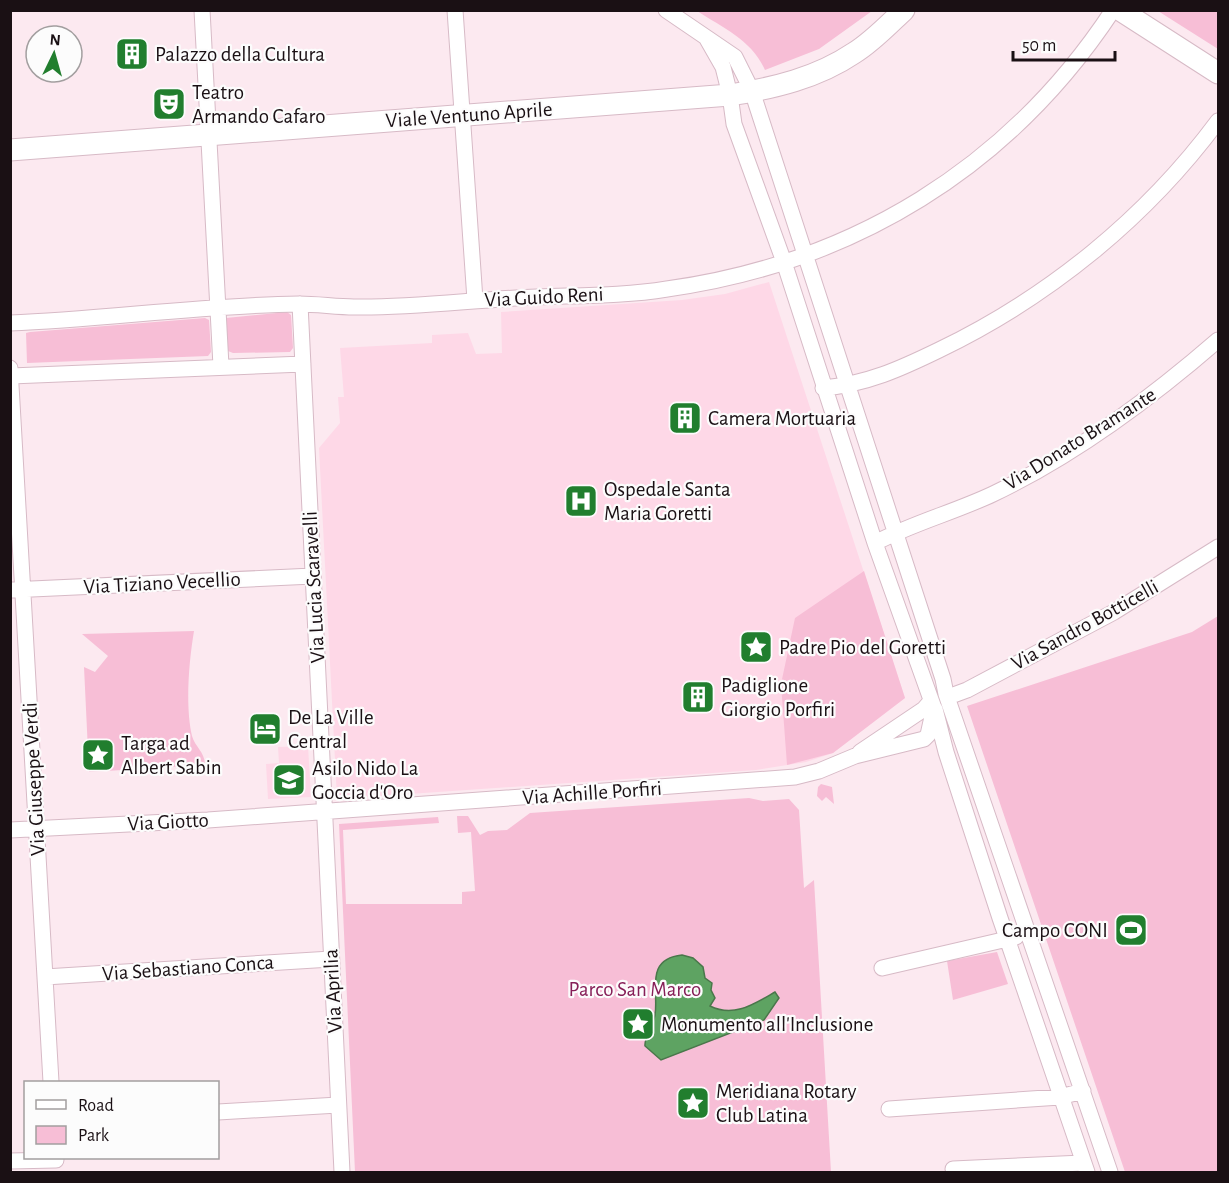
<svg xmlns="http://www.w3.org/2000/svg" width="1229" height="1183" viewBox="0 0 1229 1183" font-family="'Alegreya Sans',sans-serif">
  <rect width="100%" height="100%" fill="#fce9f0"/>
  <path fill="#fed8e7" d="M 769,282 L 905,698 L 833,753 L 806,762 L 756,770 L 337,799 L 319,448 L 340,423 L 338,397 L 344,397 L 340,348 L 432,343 L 432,335 L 468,333 L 476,354 L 502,353 L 501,312 L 682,300 L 725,294 Z
    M 308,746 L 311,797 L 268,799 L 266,764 L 279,763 L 278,747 Z"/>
  <path fill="#f7bed6" d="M 697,11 L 696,11 L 872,11 L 819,49 L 765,70 C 752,40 723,28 697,11 Z
    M 1158,11 L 1218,11 L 1218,49 Z
    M 287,312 L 291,315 L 293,348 L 290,352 L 233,353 L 228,351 L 226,318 Z
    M 205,318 L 209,320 L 211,352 L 208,356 L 27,363 L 26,333 L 30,332 Z
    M 864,571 L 905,698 L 833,753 L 787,765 L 781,684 L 795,618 Z
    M 1218,616 L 1218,1172 L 1125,1172 L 967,706 L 1192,632 Z
    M 194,631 C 189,661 185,706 192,736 C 195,747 205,752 205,765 L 89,772 L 84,667 L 95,672 L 108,656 L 82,634 Z
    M 821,784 L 832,787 L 834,804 L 826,797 L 822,801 L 817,796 L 818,787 Z
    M 749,798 L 763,801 L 789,799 L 799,810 L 804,888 L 814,880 L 831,1172 L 355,1172 L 339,824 L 438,817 L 439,823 L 343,830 L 346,904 L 462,904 L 462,892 L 475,891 L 471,832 L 458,833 L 457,816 L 468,816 L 480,835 L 488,831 L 507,830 L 530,813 Z
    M 997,952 L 1008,984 L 953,1000 L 947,961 Z"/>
  <path fill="#5ea362" stroke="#4a774b" stroke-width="1.5" d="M 682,955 L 693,958 L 703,967 L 705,978 L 712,983 L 711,990 L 715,998 L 710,1006 C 734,1018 754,1004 775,992 L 779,998 L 764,1020 L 661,1060 L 645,1046 C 644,1037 653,1026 655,1015 C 659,992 644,959 682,955 Z"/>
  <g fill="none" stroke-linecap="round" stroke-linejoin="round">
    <g stroke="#d7bac6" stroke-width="17">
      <path id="minor" d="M 202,10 L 221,366
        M 455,10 L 475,300
        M 666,10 L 735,57 L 752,91 L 943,679 L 946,694 L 1110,1172
        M 707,39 L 723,67 L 730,95 L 734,124 L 784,262 L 875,543 L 934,708
        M 300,304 L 342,1172
        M 10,323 C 107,319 203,305 299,304 C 318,304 336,307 354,307 C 408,308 463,301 516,298 C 566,295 618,297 667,289 C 853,263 1009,168 1113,10
        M 10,368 L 51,1082
        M 11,376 L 303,364
        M 823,388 C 867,384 900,369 939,350 C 1049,297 1146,218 1218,121
        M 875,543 C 913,523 955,512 993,494 C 1075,455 1150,399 1218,340
        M 10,590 L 313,576
        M 948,697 L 967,690 L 1114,612 L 1218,547
        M 935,709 L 946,752 L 1000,918 L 1087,1172
        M 860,752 L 924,709 L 930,702
        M 10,830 L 208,820 L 795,777 L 819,771 L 855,756 L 924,739 L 928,735 L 934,708
        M 882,968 L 1016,937
        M 45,977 L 331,959
        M 889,1109 L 1060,1097 L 1083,1091
        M 218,1112 L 338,1105
        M 10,1161 L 56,1160
        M 953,1169 L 1083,1163"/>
    </g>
    <g stroke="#d7bac6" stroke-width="23">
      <path id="secondary" d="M 1120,10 L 1218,73
        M 10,150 L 730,95 C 774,88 817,78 854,53 C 872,42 888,25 904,10"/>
    </g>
    <use href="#minor" stroke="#fff" stroke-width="15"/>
    <use href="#secondary" stroke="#fff" stroke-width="21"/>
  </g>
  <defs>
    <g id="building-square" transform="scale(1.725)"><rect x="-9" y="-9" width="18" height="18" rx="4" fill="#217e2e" stroke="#fcfcfc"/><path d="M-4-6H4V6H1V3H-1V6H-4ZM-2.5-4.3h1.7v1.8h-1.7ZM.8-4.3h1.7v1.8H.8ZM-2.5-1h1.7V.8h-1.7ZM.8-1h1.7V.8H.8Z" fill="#fff"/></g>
    <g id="theatre-square" transform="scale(1.725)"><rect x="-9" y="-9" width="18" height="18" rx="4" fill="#217e2e" stroke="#fcfcfc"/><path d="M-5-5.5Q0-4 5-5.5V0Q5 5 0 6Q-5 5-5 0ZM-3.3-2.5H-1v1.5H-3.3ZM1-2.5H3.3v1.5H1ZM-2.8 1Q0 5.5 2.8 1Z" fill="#fff"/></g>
    <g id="hospital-square" transform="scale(1.725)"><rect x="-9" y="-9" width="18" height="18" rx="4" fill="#217e2e" stroke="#fcfcfc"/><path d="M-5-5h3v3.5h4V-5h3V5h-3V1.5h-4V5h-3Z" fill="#fff"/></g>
    <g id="sight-square" transform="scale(1.725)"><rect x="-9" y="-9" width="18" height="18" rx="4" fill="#217e2e" stroke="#fcfcfc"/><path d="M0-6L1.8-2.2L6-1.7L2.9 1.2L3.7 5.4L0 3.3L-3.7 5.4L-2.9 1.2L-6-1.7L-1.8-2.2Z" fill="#fff"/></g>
    <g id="hotel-square" transform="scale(1.725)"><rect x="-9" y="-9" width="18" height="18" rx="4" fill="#217e2e" stroke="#fcfcfc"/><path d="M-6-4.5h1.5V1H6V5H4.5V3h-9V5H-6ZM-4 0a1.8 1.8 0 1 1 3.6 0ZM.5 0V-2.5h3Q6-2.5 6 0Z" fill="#fff"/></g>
    <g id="school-square" transform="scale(1.725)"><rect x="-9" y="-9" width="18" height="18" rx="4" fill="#217e2e" stroke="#fcfcfc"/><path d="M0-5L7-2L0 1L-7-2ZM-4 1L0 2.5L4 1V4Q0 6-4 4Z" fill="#fff"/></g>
    <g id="stadium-square" transform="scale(1.725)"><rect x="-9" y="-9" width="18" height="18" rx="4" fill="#217e2e" stroke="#fcfcfc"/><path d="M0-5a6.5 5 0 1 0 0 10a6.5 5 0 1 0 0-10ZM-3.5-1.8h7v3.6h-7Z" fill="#fff"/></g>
  </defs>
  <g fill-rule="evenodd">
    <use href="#building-square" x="132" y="54"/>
    <use href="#theatre-square" x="169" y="104"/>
    <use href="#building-square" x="685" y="418"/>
    <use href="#hospital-square" x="581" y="501"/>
    <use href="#sight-square" x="756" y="647"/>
    <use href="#building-square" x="698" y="697"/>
    <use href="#hotel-square" x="265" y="729"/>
    <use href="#sight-square" x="98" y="755"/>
    <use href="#school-square" x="289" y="780"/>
    <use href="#stadium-square" x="1131" y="930"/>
    <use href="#sight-square" x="638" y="1024"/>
    <use href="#sight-square" x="693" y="1103"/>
  </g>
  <g text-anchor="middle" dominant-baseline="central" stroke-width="4.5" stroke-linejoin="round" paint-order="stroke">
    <g font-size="21" fill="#1a1014" stroke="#fcfcfc" text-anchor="start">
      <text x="155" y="54">Palazzo della Cultura</text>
      <text x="192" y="92">Teatro<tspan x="192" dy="24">Armando Cafaro</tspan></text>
      <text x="708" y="418">Camera Mortuaria</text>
      <text x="604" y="489">Ospedale Santa<tspan x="604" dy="24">Maria Goretti</tspan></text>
      <text x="779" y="647">Padre Pio del Goretti</text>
      <text x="721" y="685">Padiglione<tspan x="721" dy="24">Giorgio Porfiri</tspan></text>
      <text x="288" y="717">De La Ville<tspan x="288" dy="24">Central</tspan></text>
      <text x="121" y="743">Targa ad<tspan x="121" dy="24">Albert Sabin</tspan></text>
      <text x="312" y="768">Asilo Nido La<tspan x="312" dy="24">Goccia d'Oro</tspan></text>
      <text x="1108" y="930" text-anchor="end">Campo CONI</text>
      <text x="661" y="1024">Monumento all'Inclusione</text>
      <text x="716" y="1091">Meridiana Rotary<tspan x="716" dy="24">Club Latina</tspan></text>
    </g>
    <g font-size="21" fill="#1a1014" stroke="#fcfcfc">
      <text transform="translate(469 115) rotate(-4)">Viale Ventuno Aprile</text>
      <text transform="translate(544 297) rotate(-3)">Via Guido Reni</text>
      <text transform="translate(1080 439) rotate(-32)">Via Donato Bramante</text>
      <text transform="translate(162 583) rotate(-3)">Via Tiziano Vecellio</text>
      <text transform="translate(314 587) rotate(-93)">Via Lucia Scaravelli</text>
      <text transform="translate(1085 625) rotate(-29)">Via Sandro Botticelli</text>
      <text transform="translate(34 779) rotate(-93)">Via Giuseppe Verdi</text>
      <text transform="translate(592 793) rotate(-4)">Via Achille Porfiri</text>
      <text transform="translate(168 822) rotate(-3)">Via Giotto</text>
      <text transform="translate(188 968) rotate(-4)">Via Sebastiano Conca</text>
      <text transform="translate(333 991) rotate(-93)">Via Aprilia</text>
    </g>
    <g font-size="21" fill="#861f58" stroke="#fcfcfc">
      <text x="635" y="989">Parco San Marco</text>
    </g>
  </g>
  <rect width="1229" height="1183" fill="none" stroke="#1a1014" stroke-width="24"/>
  <rect x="24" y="1081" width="195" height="78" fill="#fcfcfc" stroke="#a29e9f" stroke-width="1.5"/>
  <rect x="36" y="1100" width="30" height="9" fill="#ffffff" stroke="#a29e9f" stroke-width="1.5"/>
  <text x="78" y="1111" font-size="18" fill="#1a1014">Road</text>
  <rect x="36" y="1126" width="30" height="18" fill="#f7bed6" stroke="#a29e9f" stroke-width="1.5"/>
  <text x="78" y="1141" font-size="18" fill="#1a1014">Park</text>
  <g transform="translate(54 54) rotate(5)"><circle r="28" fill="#fcfcfc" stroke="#a29e9f" stroke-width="1.5"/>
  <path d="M0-4.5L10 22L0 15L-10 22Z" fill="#217e2e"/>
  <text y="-9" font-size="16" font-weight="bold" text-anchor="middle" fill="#1a1014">N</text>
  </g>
  <path d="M1013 51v9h102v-9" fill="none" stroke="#1a1014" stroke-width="3"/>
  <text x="1022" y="51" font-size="18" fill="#1a1014" stroke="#fcfcfc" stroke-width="4.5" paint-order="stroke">50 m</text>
</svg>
